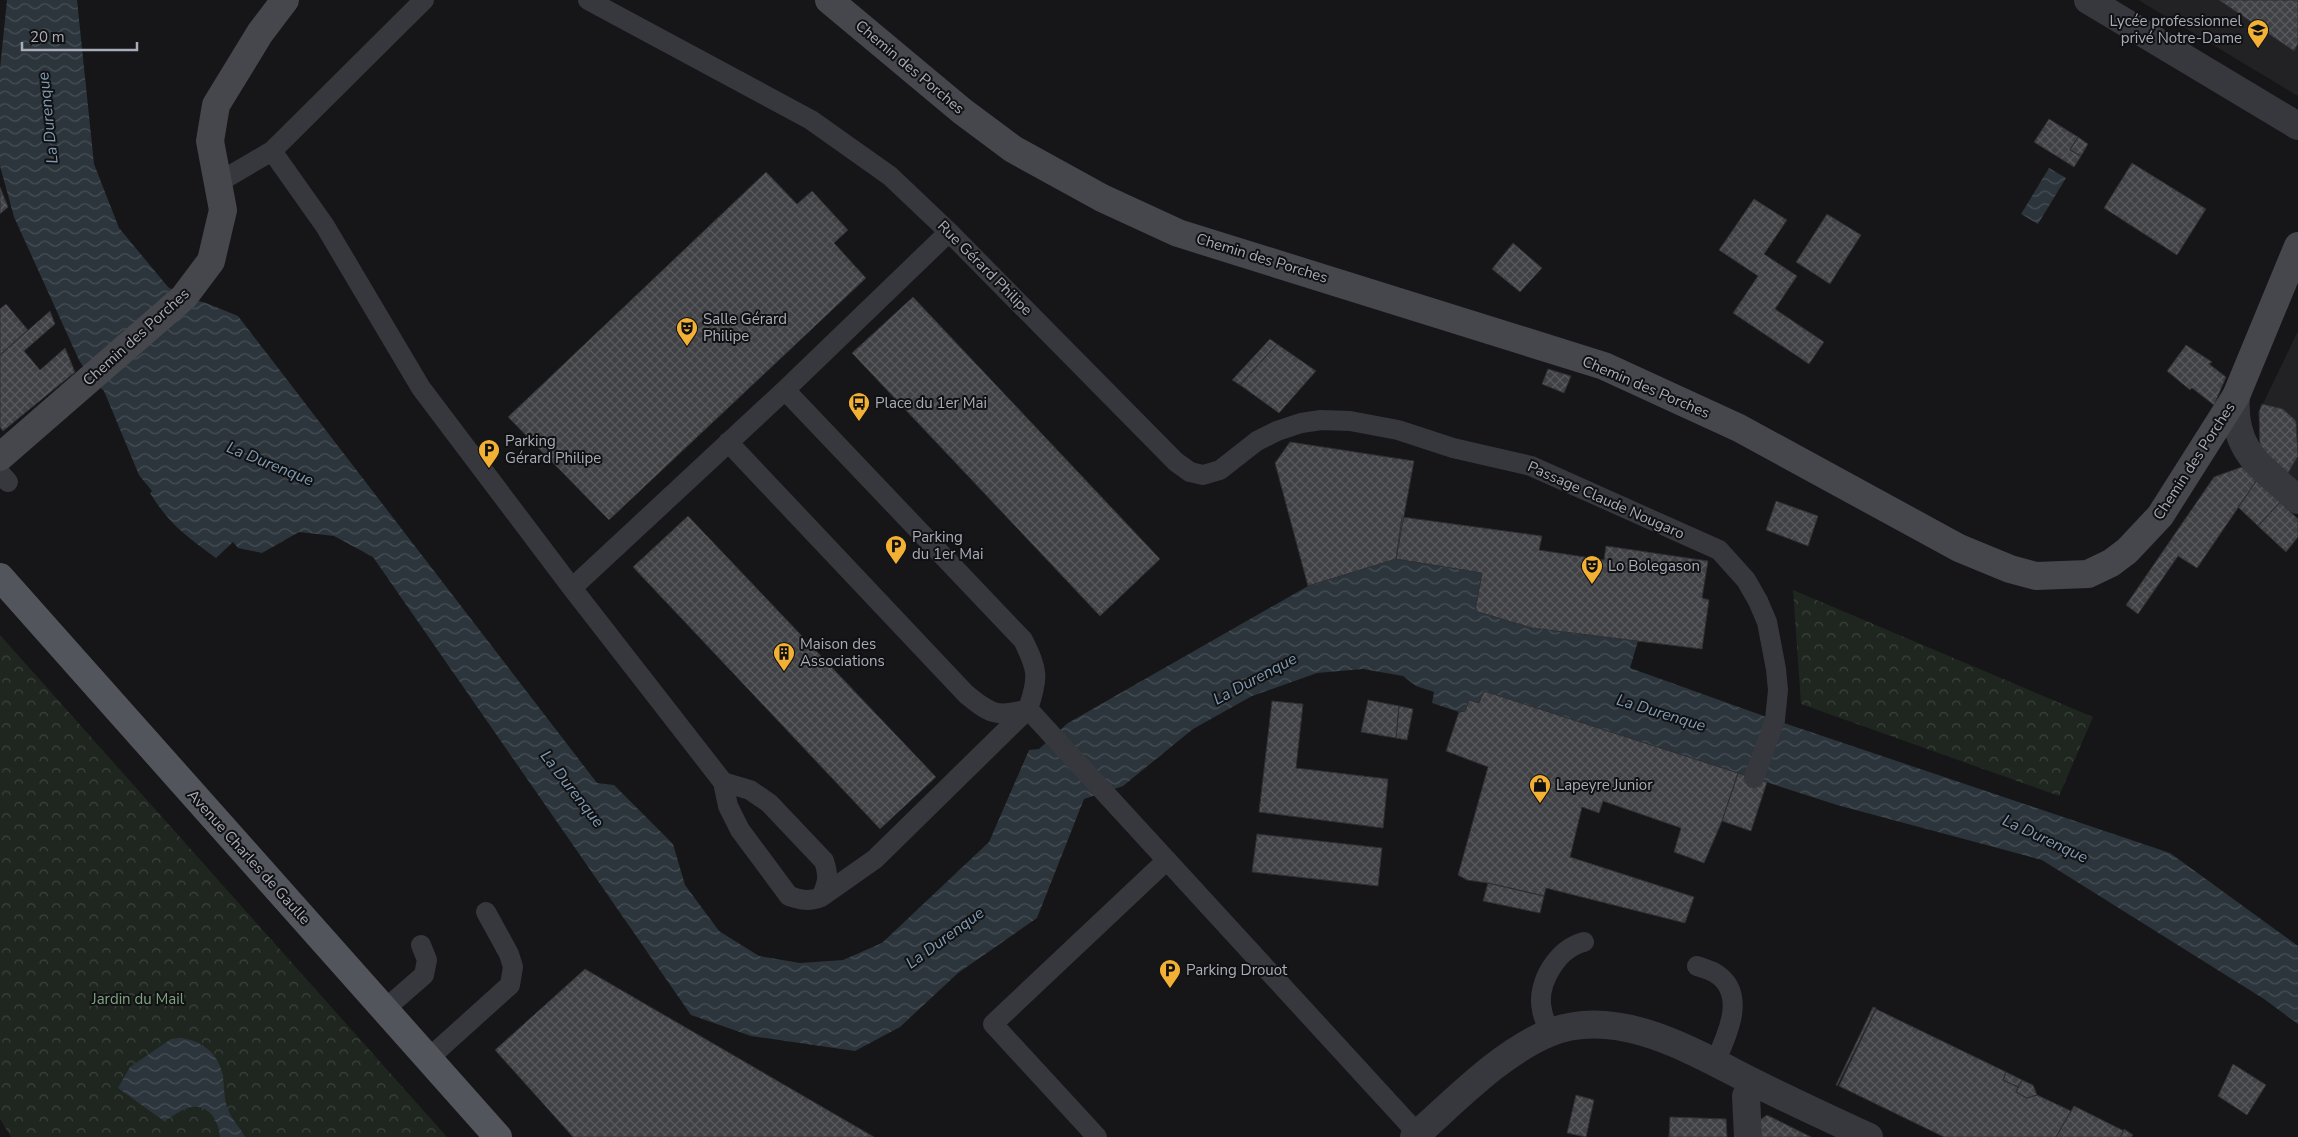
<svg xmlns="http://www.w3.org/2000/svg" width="2298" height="1137" viewBox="0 0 2298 1137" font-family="'Nunito Sans',sans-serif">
  <defs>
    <pattern id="park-crowns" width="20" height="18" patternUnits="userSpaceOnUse" patternTransform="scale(1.25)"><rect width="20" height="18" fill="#1e261f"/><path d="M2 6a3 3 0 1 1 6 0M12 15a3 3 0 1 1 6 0" fill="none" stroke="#3c433d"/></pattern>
    <pattern id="water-waves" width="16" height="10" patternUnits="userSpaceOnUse" patternTransform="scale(1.25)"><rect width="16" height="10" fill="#2c353c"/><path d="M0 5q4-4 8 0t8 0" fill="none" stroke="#485056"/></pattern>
    <pattern id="building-cross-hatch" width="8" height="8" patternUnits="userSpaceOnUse" patternTransform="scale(1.25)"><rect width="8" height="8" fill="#404145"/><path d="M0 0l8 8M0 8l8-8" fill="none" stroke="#595a5e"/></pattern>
  </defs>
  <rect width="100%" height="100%" fill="#161618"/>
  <path fill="#222225" d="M 2139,0 L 2298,0 L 2298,96 L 2140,1 Z
    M 2298,331 L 2298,482 L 2260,448 L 2259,412 Z"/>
  <path fill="url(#park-crowns)" d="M 1793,590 L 2093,717 L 2059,796 L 1801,704 Z
    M 0,635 L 447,1137 L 11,1137 L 0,1119 Z"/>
  <path fill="url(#water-waves)" d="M 7,0 L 77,0 L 94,164 L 119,228 L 168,287 L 184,297 L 206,303 L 238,316 L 597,783 L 614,785 L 673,844 L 685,885 L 719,931 L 759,956 L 800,963 L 843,960 L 882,943 L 989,842 L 1029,750 L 1039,749 L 1068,723 L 1308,586 L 1396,559 L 1482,573 L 1475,611 L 1638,641 L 1630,668 L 1775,720 L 2170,853 L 2298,946 L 2298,1024 L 2264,999 L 2042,860 L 1837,805 L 1484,691 L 1479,703 L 1469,700 L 1465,711 L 1459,712 L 1432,703 L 1434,692 L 1416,686 L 1403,676 L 1363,669 L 1317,673 L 1252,696 L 1193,729 L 1123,786 L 1084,799 L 1037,918 L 958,973 L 900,1027 L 855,1051 L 751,1036 L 691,1015 L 373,557 L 334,536 L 299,532 L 262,553 L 238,548 L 233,542 L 216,558 C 187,537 169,524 150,493 L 152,491 L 139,475 L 104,391 L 91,379 L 79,360 L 14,217 L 0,166 L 0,69 Z
    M 2049,168 L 2066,178 L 2038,224 L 2021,214 Z
    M 180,1038 C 199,1040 215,1050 221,1069 C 225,1081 223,1095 227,1107 C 231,1119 239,1126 245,1137 L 220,1137 C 219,1121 208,1102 188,1108 C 180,1110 172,1117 164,1121 L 118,1088 L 130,1067 L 171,1039 Z"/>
  <path fill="url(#building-cross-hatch)" stroke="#303034" d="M 2219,0 L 2298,0 L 2298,44 L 2294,51 Z
    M 2049,119 L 2078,137 L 2070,150 L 2081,156 L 2074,167 L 2034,142 Z
    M 2078,137 L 2088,144 L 2081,156 L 2070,150 Z
    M 2132,163 L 2206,209 L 2177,255 L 2104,208 Z
    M 766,172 L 797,204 L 812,191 L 848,230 L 834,243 L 866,278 L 609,520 L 508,417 Z
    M 0,187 L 8,207 L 0,214 Z
    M 1754,199 L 1787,220 L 1764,254 L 1797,276 L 1775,309 L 1824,342 L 1809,364 L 1733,313 L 1758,276 L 1719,250 Z
    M 1827,214 L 1861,235 L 1830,284 L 1796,262 Z
    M 1513,243 L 1542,268 L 1520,292 L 1492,269 Z
    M 913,297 L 1160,559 L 1100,616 L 852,353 Z
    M 6,304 L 28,330 L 0,355 L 0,309 Z
    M 50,311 L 55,324 L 24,351 L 40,370 L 65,348 L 75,372 L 3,431 L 0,427 L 0,355 Z
    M 1270,339 L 1277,344 L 1240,385 L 1232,380 Z
    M 1277,344 L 1316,371 L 1279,413 L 1240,385 Z
    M 2186,345 L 2212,362 L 2209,364 L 2226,377 L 2214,405 L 2192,388 L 2190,390 L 2167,371 Z
    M 1548,369 L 1571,376 L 1564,393 L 1542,384 Z
    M 2262,404 L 2283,409 L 2296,421 L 2298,456 L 2288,473 L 2260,448 L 2259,412 Z
    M 1290,442 L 1414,461 L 1396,559 L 1308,586 L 1275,463 Z
    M 2242,467 L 2257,480 L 2197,568 L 2178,556 L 2138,614 L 2126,605 L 2214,477 Z
    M 2257,480 L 2280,502 L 2258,526 L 2238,507 Z
    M 1776,501 L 1818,516 L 1808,546 L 1766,530 Z
    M 2280,502 L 2298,519 L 2298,537 L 2286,552 L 2258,526 Z
    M 688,516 L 936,777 L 880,829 L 633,567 Z
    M 1402,517 L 1542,536 L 1539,550 L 1604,560 L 1606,546 L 1708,561 L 1702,598 L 1709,600 L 1702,649 L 1532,628 L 1475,611 L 1482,573 L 1396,559 Z
    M 1484,691 L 1738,773 L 1722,821 L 1704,863 L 1674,852 L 1681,828 L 1603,801 L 1599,813 L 1582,807 L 1570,857 L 1694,897 L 1685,923 L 1546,888 L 1544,896 L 1488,883 L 1467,880 L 1458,875 L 1488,767 L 1446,751 L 1459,712 L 1465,711 L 1469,700 L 1479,703 Z
    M 1368,700 L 1399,706 L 1396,738 L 1361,732 Z
    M 1272,701 L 1303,704 L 1296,768 L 1388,779 L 1383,828 L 1259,812 Z
    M 1399,706 L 1413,709 L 1407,740 L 1396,738 Z
    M 1738,773 L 1767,782 L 1751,831 L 1722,821 Z
    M 1257,834 L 1382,848 L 1378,886 L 1252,872 Z
    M 1488,883 L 1544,896 L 1540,913 L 1483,901 Z
    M 585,969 L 874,1137 L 573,1137 L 495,1050 Z
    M 1873,1007 L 1876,1008 L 1837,1086 L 1836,1085 Z
    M 1876,1009 L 2006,1072 L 2003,1080 L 2018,1087 L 2016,1092 L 2027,1098 L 2037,1095 L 2071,1111 L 2056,1137 L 1944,1137 L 1839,1086 Z
    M 2233,1064 L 2266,1085 L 2247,1115 L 2218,1096 Z
    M 2006,1072 L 2022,1080 L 2018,1087 L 2003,1080 Z
    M 2022,1080 L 2033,1085 L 2037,1095 L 2027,1098 L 2016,1092 Z
    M 1576,1095 L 1594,1100 L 1586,1137 L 1567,1133 Z
    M 2074,1106 L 2124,1131 L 2120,1137 L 2056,1137 Z
    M 1767,1115 L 1811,1137 L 1760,1137 L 1760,1120 Z
    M 1670,1117 L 1726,1119 L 1727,1137 L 1669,1137 Z
    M 2124,1129 L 2133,1135 L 2131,1137 L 2120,1137 Z"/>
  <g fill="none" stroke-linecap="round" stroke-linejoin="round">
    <path stroke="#37383d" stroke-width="20" d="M 588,0 L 811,120 L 890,176 L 949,232 L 1176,462 L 1190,472 L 1203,475 L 1220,470 L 1257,441 L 1277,431 L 1301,423 L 1321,420 L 1350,421 L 1398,430 L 1453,448 L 1531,466 L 1719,550 L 1746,580 L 1758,601 L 1767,622 L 1776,669 L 1778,690 L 1775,720 L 1754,778
      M 272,151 L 325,226 L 421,388 L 572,588 L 723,782 L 728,806 L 740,830 L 789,896 C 801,900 809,902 821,897 C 828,883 829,876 824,861 L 769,803 L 750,790 L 723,782
      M 219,182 L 272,151 L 424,0
      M 785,390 L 1023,640 C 1038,670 1039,677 1028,709 L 875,859 L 821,897
      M 728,442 L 966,694 C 990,714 998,718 1028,709
      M 0,473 L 8,482
      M 572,588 L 785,390 L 949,232
      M 1028,709 L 1418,1134
      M 1697,966 C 1703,968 1710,970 1715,973 C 1748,993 1727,1036 1715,1062
      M 385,1009 L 424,975 L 427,960 L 421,945
      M 1550,1032 C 1547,1025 1543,1018 1542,1010 C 1536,983 1558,948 1584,942
      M 429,1058 L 510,985 L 513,967 L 509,954 L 486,912
      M 1097,1137 L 993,1024 L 1167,860"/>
    <path stroke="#37383d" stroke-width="28" d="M 2088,0 L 2298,126
      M 2236,396 C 2232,452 2261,466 2298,500
      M 1414,1137 C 1454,1102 1500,1053 1549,1033 C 1617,1005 1694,1052 1753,1082 C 1791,1101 1830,1119 1869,1137
      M 1748,1137 L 1746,1096 L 1753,1082"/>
    <path stroke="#45474d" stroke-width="28" d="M 829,0 L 962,111 L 1013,149 L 1102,198 L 1178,233 L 1604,366 L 1739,428 L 1959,548 L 2010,569 L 2036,576 L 2088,574 L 2111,563 L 2127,551 L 2160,516 L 2236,396 L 2298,246
      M 0,457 L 184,297 L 211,261 L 223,210 L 210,141 L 216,105 L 260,33 L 285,0"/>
    <path stroke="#53555c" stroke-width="28" d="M 0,577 L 498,1137"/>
  </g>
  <defs>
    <g id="school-pin" transform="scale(1.125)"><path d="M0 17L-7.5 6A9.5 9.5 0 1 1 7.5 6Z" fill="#f2b134" stroke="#111113"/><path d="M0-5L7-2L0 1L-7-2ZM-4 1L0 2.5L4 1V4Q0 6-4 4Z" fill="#111"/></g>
    <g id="theatre-pin" transform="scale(1.125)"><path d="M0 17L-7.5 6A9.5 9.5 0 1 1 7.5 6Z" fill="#f2b134" stroke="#111113"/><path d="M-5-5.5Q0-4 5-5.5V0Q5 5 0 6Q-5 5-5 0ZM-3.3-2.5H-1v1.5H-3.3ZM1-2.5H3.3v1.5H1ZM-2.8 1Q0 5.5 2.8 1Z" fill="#111"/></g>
    <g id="bus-pin" transform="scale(1.125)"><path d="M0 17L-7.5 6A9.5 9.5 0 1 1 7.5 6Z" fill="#f2b134" stroke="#111113"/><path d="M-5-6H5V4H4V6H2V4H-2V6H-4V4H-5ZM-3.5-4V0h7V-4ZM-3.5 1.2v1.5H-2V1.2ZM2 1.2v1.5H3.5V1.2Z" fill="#111"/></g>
    <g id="parking-pin" transform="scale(1.125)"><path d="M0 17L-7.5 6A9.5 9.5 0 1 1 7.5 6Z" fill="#f2b134" stroke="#111113"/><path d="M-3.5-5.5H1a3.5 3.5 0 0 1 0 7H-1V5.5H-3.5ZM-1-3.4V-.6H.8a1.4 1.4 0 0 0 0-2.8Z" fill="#111"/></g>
    <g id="building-pin" transform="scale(1.125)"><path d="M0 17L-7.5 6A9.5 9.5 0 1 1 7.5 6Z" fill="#f2b134" stroke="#111113"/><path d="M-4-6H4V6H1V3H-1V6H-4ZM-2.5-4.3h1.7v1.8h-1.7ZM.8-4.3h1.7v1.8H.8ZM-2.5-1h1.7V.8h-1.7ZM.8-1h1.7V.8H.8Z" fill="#111"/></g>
    <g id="shop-pin" transform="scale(1.125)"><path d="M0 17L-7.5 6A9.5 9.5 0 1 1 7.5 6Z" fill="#f2b134" stroke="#111113"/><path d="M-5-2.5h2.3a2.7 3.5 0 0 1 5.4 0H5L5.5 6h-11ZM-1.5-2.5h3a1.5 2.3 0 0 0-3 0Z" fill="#111"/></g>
  </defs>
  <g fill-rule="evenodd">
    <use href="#school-pin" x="2258" y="30"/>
    <use href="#theatre-pin" x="687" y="328"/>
    <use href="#bus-pin" x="859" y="403"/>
    <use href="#parking-pin" x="489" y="450"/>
    <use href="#parking-pin" x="896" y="546"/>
    <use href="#theatre-pin" x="1592" y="566"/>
    <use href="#building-pin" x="784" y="653"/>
    <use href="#shop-pin" x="1540" y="785"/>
    <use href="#parking-pin" x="1170" y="970"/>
  </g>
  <g text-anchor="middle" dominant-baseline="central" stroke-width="4" stroke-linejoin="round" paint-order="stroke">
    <g font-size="15" fill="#a8adb8" stroke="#111113" text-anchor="start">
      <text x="2242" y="21" text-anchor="end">Lycée professionnel<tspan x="2242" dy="17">privé Notre-Dame</tspan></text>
      <text x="703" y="319">Salle Gérard<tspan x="703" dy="17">Philipe</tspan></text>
      <text x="875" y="403">Place du 1er Mai</text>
      <text x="505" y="441">Parking<tspan x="505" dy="17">Gérard Philipe</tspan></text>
      <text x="912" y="537">Parking<tspan x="912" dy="17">du 1er Mai</tspan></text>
      <text x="1608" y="566">Lo Bolegason</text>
      <text x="800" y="644">Maison des<tspan x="800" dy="17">Associations</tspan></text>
      <text x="1556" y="785">Lapeyre Junior</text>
      <text x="1186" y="970">Parking Drouot</text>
    </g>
    <g font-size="15" fill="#a8adb8" stroke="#111113">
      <text transform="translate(910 67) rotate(40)">Chemin des Porches</text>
      <text transform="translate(1262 258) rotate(17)">Chemin des Porches</text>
      <text transform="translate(985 268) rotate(45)">Rue Gérard Philipe</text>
      <text transform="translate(136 337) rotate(-42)">Chemin des Porches</text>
      <text transform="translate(1646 387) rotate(23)">Chemin des Porches</text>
      <text transform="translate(2194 461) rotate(-57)">Chemin des Porches</text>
      <text transform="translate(1606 500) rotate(24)">Passage Claude Nougaro</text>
      <text transform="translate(249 857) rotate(48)">Avenue Charles de Gaulle</text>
    </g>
    <g font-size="15" fill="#7fa381" stroke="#111113">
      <text x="138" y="999">Jardin du Mail</text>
    </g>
    <g font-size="16" font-style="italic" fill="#7f9bb3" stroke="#111113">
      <text transform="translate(48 118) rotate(-96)">La Durenque</text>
      <text transform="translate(270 464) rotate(22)">La Durenque</text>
      <text transform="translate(1255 679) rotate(-28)">La Durenque</text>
      <text transform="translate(1661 713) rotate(17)">La Durenque</text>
      <text transform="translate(572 789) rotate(52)">La Durenque</text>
      <text transform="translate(2045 839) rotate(25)">La Durenque</text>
      <text transform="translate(945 938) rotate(-36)">La Durenque</text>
    </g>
  </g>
  <path d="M22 42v8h115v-8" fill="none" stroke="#a8adb8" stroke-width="2.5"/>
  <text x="30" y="42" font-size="15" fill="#a8adb8" stroke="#111113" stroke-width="4" paint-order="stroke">20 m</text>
</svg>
